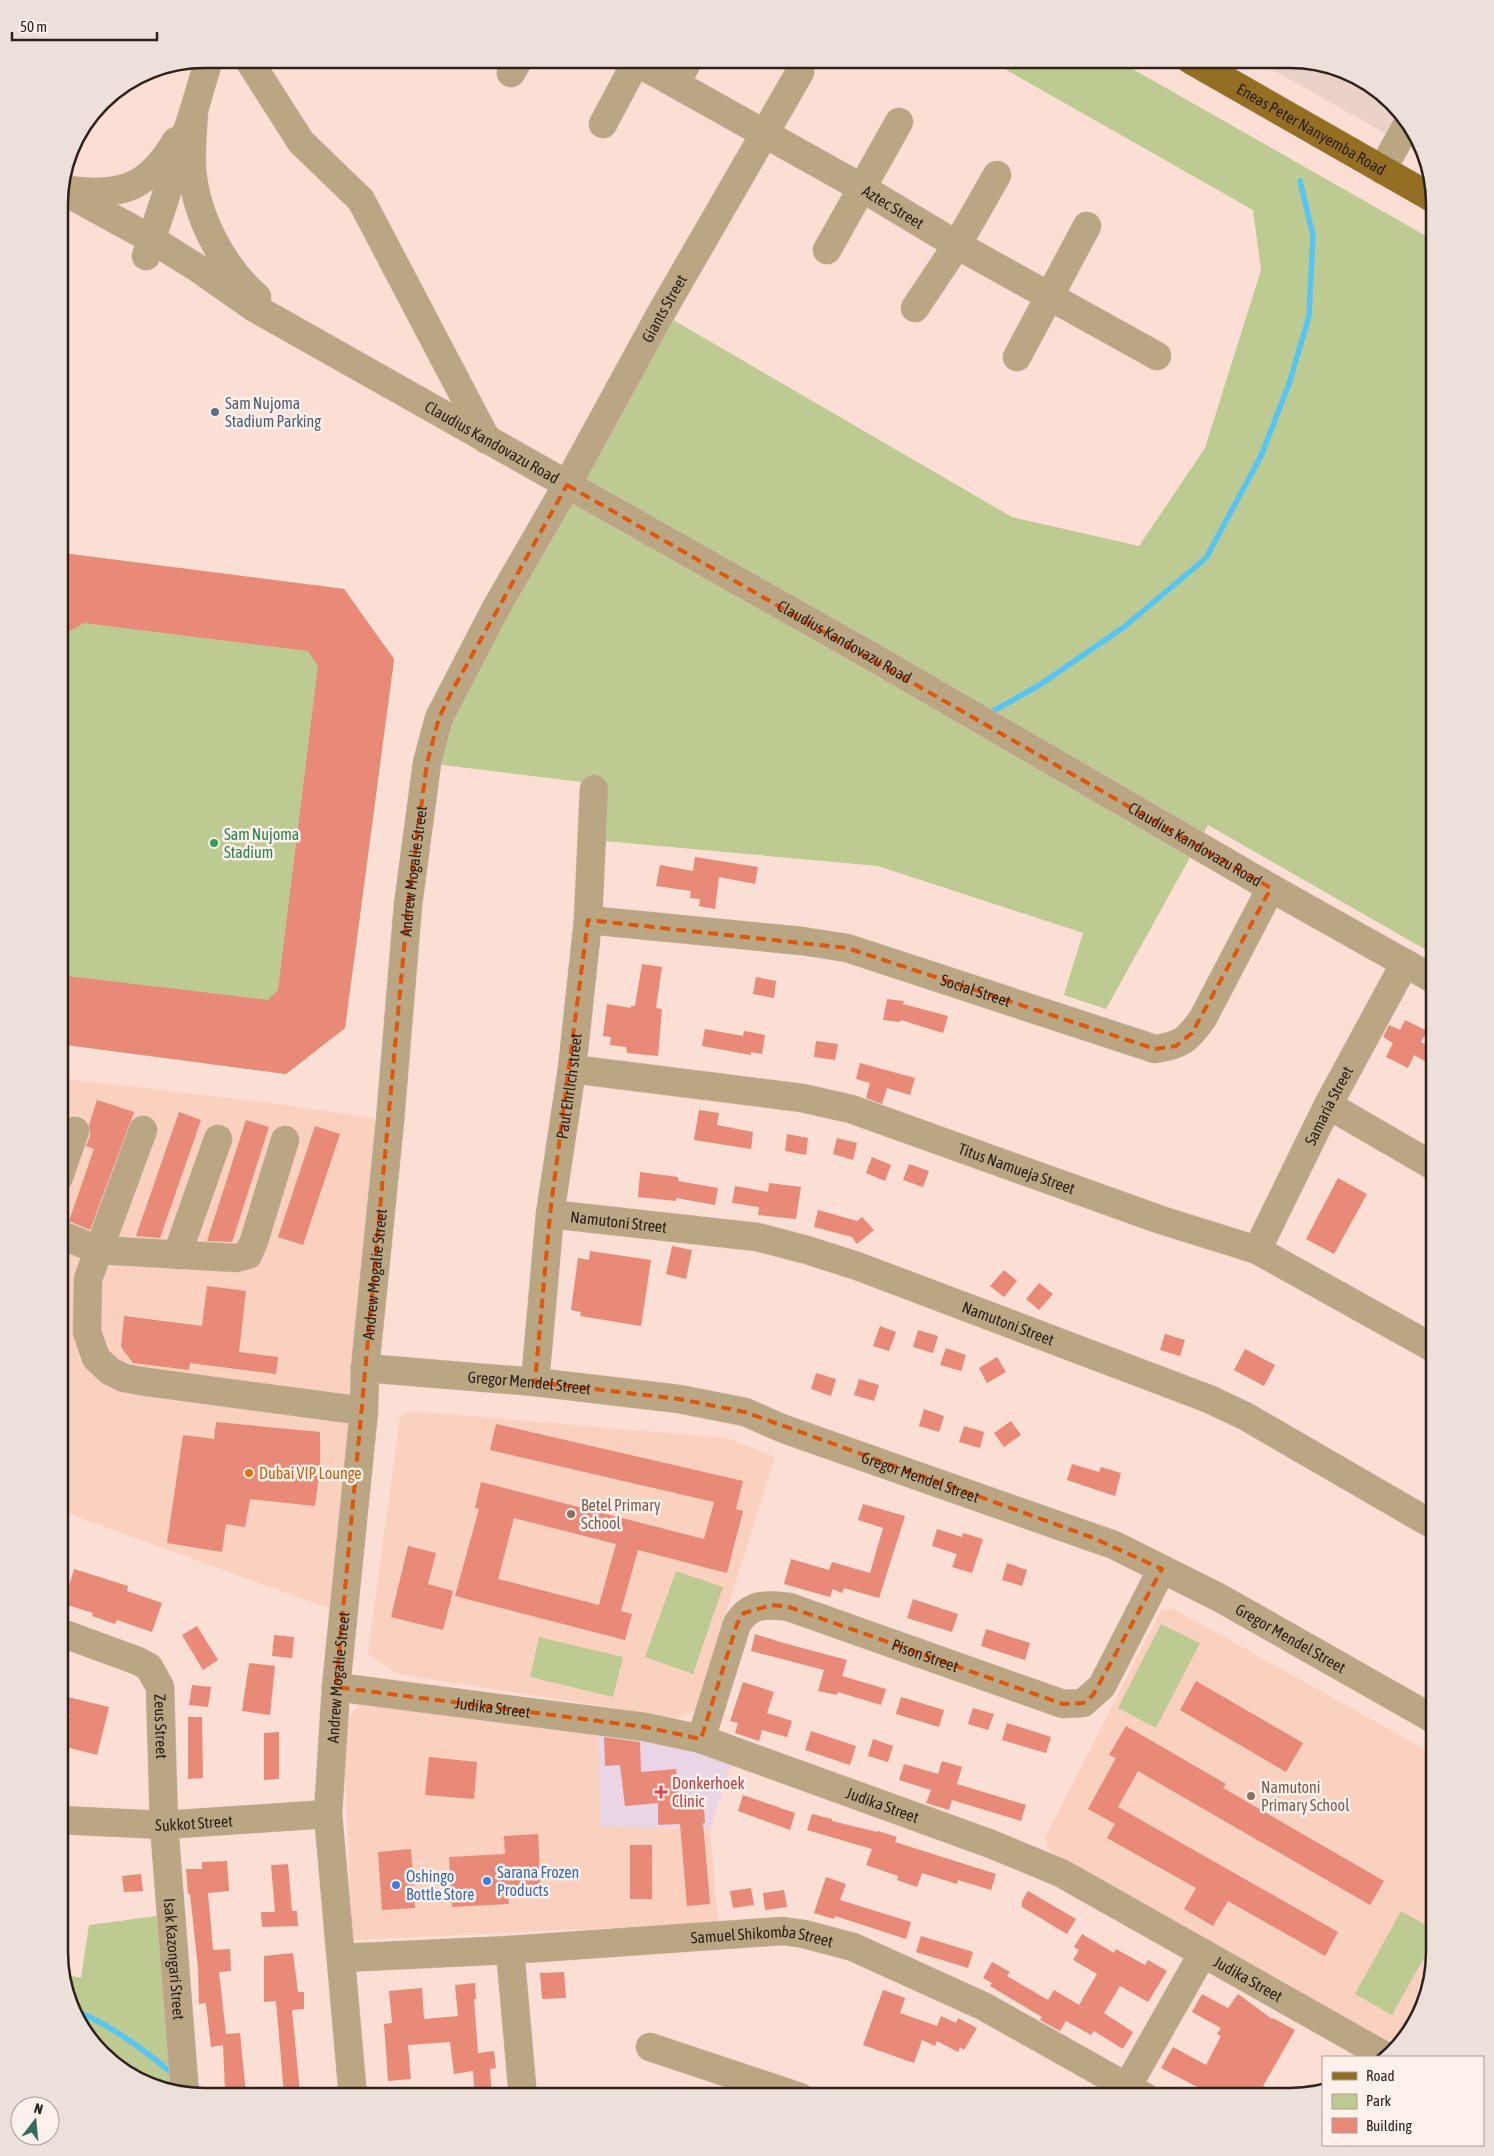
<svg xmlns="http://www.w3.org/2000/svg" width="1494" height="2156" font-family="'Asap Condensed',sans-serif">
	<style>
		.built { fill: #fad0bf }
		.industrial { fill: #ead2c9 }
		.medical { fill: #e9d5e5 }
		.green { fill: #bdca91 }
		.lines { fill: none; stroke-linecap: round; stroke-linejoin: round }
		.stream { stroke: #56c5f4; stroke-width: 5.5 }
		.building { fill: #e98978; fill-rule: evenodd }
		.minor-casing { stroke: #d6bdb3; stroke-width: 29 }
		.major-casing { stroke: #d6bdb3; stroke-width: 29 }
		.minor { stroke: #baa682; stroke-width: 28 }
		.major { stroke: #946e22; stroke-width: 28 }
		.marked { fill: none; stroke: #df560d; stroke-width: 4; stroke-dasharray: 10 6; stroke-linejoin: round }
		.service-dot { fill: #5c6f8a; stroke: #fef0ea; stroke-width: 2 }
		.leisure-dot { fill: #2e9e5b; stroke: #fef0ea; stroke-width: 2 }
		.food-dot { fill: #e8710a; stroke: #fef0ea; stroke-width: 2 }
		.education-dot { fill: #8d6e63; stroke: #fef0ea; stroke-width: 2 }
		.health-dot { fill: #e0444e; stroke: #fef0ea; stroke-width: 2 }
		.shop-dot { fill: #3f7fe0; stroke: #fef0ea; stroke-width: 2 }
		.labels { text-anchor: middle; stroke-width: 5; stroke-linejoin: round; paint-order: stroke }
		.street-label { font-size: 16px; fill: #2d211c; stroke: #fef0ea }
		.service-label { font-size: 16px; fill: #4e5e75; stroke: #fef0ea; text-anchor: start }
		.leisure-label { font-size: 16px; fill: #27864d; stroke: #fef0ea; text-anchor: start }
		.food-label { font-size: 16px; fill: #c56008; stroke: #fef0ea; text-anchor: start }
		.education-label { font-size: 16px; fill: #785e54; stroke: #fef0ea; text-anchor: start }
		.health-label { font-size: 16px; fill: #be3a42; stroke: #fef0ea; text-anchor: start }
		.shop-label { font-size: 16px; fill: #366cbe; stroke: #fef0ea; text-anchor: start }
		.rim { fill: none; stroke: #2d211c; stroke-width: 2.5 }
	</style>
	<rect width="100%" height="100%" fill="#fbdfd4"/>
	<!-- built -->
	<g class="built">
		<polygon points="59,1078 263,1102 385,1120 334,1610 59,1510"/>
		<polygon points="410,1411 727,1438 775,1457 695,1711 677,1718 398,1674 368,1653 400,1417"/>
		<polygon points="1174,1609 1435,1755 1435,1953 1421,2006 1404,2037 1387,2041 1051,1852 1045,1838 1161,1610"/>
		<polygon points="363,1700 598,1732 601,1826 710,1830 718,1923 352,1940 343,1724"/>
	</g>
	<!-- industrial -->
	<polygon class="industrial" points="1253,59 1300,59 1363,78 1416,131 1422,154"/>
	<!-- medical -->
	<polygon class="medical" points="598,1732 733,1758 710,1830 601,1826"/>
	<!-- green -->
	<g class="green">
		<polygon points="987,59 1115,59 1435,241 1435,955 1208,825 1106,1009 1064,995 1083,933 878,866 594,840 598,784 427,763 661,313 1012,517 1139,546 1205,448 1261,270 1253,210"/>
		<polygon points="70,554 344,589 394,659 345,1028 286,1074 59,1044 59,561"/>
		<polygon points="676,1571 723,1587 693,1674 645,1657"/>
		<polygon points="1161,1624 1200,1643 1156,1728 1118,1708"/>
		<polygon points="539,1637 623,1657 613,1697 530,1677"/>
		<polygon points="1401,1911 1435,1930 1435,1938 1392,2015 1355,1994"/>
		<polygon points="172,1914 185,2094 131,2078 78,2025 64,1974 81,1978 89,1925"/>
	</g>
	<g class="lines">
		<!-- stream -->
		<g class="stream">
			<polyline points="993,711 1038,686 1124,627 1206,558 1261,456 1289,384 1309,316 1313,235 1300,181"/>
			<path d="M74 2010C111 2025 145 2050 175 2076"/>
		</g>
	</g>
	<!-- building -->
	<g class="building">
		<polygon points="70,554 344,589 394,659 345,1028 286,1074 59,1044 59,975 268,1000 278,990 318,666 308,651 84,623 59,637 59,561"/>
		<polygon points="695,857 758,867 755,884 719,877 715,909 699,906 700,899 690,898 691,891 656,886 660,865 693,871"/>
		<polygon points="642,964 662,967 656,1008 662,1009 658,1056 627,1053 626,1047 610,1045 611,1037 603,1036 607,1004 631,1008 631,1006 635,1006"/>
		<polygon points="756,977 776,981 774,998 753,994"/>
		<polygon points="887,999 904,1001 903,1004 948,1016 943,1033 901,1020 900,1022 883,1020"/>
		<polygon points="1405,1020 1427,1031 1421,1042 1435,1050 1435,1067 1414,1055 1408,1068 1386,1057 1393,1043 1383,1037 1389,1025 1400,1030"/>
		<polygon points="705,1029 743,1036 744,1031 765,1035 762,1054 751,1052 751,1055 702,1046"/>
		<polygon points="816,1041 838,1044 835,1060 814,1057"/>
		<polygon points="860,1063 915,1078 910,1095 887,1088 882,1104 866,1098 870,1083 856,1079"/>
		<polygon points="97,1100 134,1112 90,1230 69,1221 94,1149 86,1146 90,1136 89,1125"/>
		<polygon points="699,1110 719,1113 717,1125 753,1132 751,1149 694,1140"/>
		<polygon points="179,1112 201,1120 160,1238 136,1236"/>
		<polygon points="246,1120 269,1127 232,1242 207,1241"/>
		<polygon points="315,1126 340,1134 303,1245 278,1237"/>
		<polygon points="787,1134 808,1138 806,1155 785,1151"/>
		<polygon points="837,1138 857,1143 853,1160 833,1154"/>
		<polygon points="872,1157 891,1165 885,1181 866,1173"/>
		<polygon points="909,1164 929,1171 923,1187 903,1180"/>
		<polygon points="640,1172 678,1177 678,1181 718,1188 715,1205 676,1198 676,1201 638,1197"/>
		<polygon points="1338,1178 1367,1194 1334,1254 1306,1239"/>
		<polygon points="769,1183 801,1187 796,1219 758,1215 759,1207 732,1203 735,1186 768,1192"/>
		<polygon points="818,1210 857,1221 862,1217 874,1230 857,1244 852,1237 814,1227"/>
		<polygon points="672,1246 692,1250 686,1279 666,1274"/>
		<polygon points="590,1251 651,1260 641,1326 580,1316 581,1312 571,1310 578,1258 589,1260"/>
		<polygon points="1004,1270 1017,1281 1004,1297 990,1286"/>
		<polygon points="1039,1283 1053,1294 1039,1310 1026,1299"/>
		<polygon points="207,1286 246,1291 239,1352 278,1357 276,1374 190,1363 189,1370 133,1363 121,1347 124,1316 202,1326"/>
		<polygon points="880,1326 896,1332 889,1351 873,1346"/>
		<polygon points="918,1330 938,1336 933,1353 913,1347"/>
		<polygon points="1165,1334 1185,1340 1180,1356 1160,1350"/>
		<polygon points="946,1348 966,1355 961,1371 940,1365"/>
		<polygon points="1245,1349 1275,1365 1264,1386 1234,1370"/>
		<polygon points="997,1357 1006,1372 987,1383 979,1368"/>
		<polygon points="816,1373 836,1379 831,1396 811,1389"/>
		<polygon points="859,1379 879,1385 874,1401 854,1395"/>
		<polygon points="924,1409 944,1416 939,1432 919,1426"/>
		<polygon points="1011,1421 1021,1435 1004,1447 994,1433"/>
		<polygon points="216,1422 320,1432 320,1468 315,1506 250,1499 245,1527 226,1524 222,1552 167,1543 183,1435 214,1439"/>
		<path d="M496 1424 743 1481 736 1509 743 1511 727 1573 638 1550 621 1611 632 1614 625 1640 455 1596 479 1509 475 1508 481 1482 704 1539 714 1502 490 1450ZM514 1518 616 1544 599 1605 498 1579Z"/>
		<polygon points="964,1426 984,1432 980,1448 959,1442"/>
		<polygon points="1072,1464 1099,1472 1101,1467 1121,1473 1115,1496 1067,1480"/>
		<polygon points="863,1504 905,1516 879,1598 844,1588 842,1593 833,1589 830,1597 784,1584 791,1559 829,1570 832,1562 870,1573 883,1528 858,1520"/>
		<polygon points="937,1529 962,1537 963,1533 983,1539 972,1573 952,1567 957,1554 932,1546"/>
		<polygon points="408,1546 436,1553 428,1584 453,1591 443,1630 391,1617"/>
		<polygon points="1007,1563 1027,1570 1022,1586 1002,1580"/>
		<polygon points="74,1569 128,1586 127,1591 162,1603 152,1632 117,1620 115,1624 92,1616 93,1613 64,1604"/>
		<polygon points="913,1599 958,1614 952,1632 907,1618"/>
		<polygon points="197,1626 218,1660 203,1670 182,1635"/>
		<polygon points="986,1629 1030,1643 1025,1660 981,1646"/>
		<polygon points="755,1634 780,1642 847,1660 842,1676 886,1689 881,1705 838,1692 837,1695 818,1691 824,1670 751,1651"/>
		<polygon points="274,1635 294,1637 292,1658 272,1656"/>
		<polygon points="249,1663 275,1666 270,1715 242,1711"/>
		<polygon points="1196,1681 1303,1743 1286,1772 1180,1710"/>
		<polygon points="743,1682 774,1692 767,1713 792,1721 787,1737 762,1730 759,1741 735,1733 738,1723 730,1721"/>
		<polygon points="192,1685 211,1687 208,1707 189,1705"/>
		<polygon points="59,1695 109,1707 97,1755 62,1746 70,1715 59,1712"/>
		<polygon points="901,1697 944,1710 939,1727 896,1714"/>
		<polygon points="973,1708 994,1714 988,1730 968,1724"/>
		<polygon points="188,1717 202,1717 203,1778 188,1779"/>
		<polygon points="1007,1723 1051,1737 1046,1753 1002,1740"/>
		<polygon points="1126,1726 1226,1784 1223,1788 1384,1881 1370,1905 1138,1771 1118,1807 1338,1932 1325,1956 1228,1901 1213,1926 1184,1909 1196,1888 1107,1838 1115,1824 1088,1809 1116,1758 1109,1755"/>
		<polygon points="811,1731 856,1746 850,1765 805,1750"/>
		<polygon points="279,1732 279,1779 264,1780 264,1733"/>
		<polygon points="604,1737 640,1742 641,1772 676,1769 681,1809 704,1808 705,1823 703,1823 710,1904 687,1906 680,1824 658,1825 658,1803 625,1806 620,1765 605,1766"/>
		<polygon points="873,1739 893,1746 888,1762 868,1756"/>
		<polygon points="429,1757 477,1762 474,1799 425,1795"/>
		<polygon points="942,1761 962,1767 957,1784 1026,1805 1021,1821 952,1800 949,1810 926,1803 931,1790 899,1780 904,1764 938,1774"/>
		<polygon points="743,1795 795,1813 790,1830 738,1811"/>
		<polygon points="812,1814 832,1819 832,1821 877,1832 878,1831 897,1837 895,1842 996,1874 991,1890 958,1880 957,1884 922,1873 917,1887 897,1880 898,1876 866,1865 872,1849 807,1830"/>
		<polygon points="538,1834 541,1895 508,1897 509,1904 452,1907 449,1857 505,1854 504,1836"/>
		<rect x="630" y="1845" width="22" height="54"/>
		<polygon points="411,1849 415,1908 382,1910 378,1852"/>
		<polygon points="227,1861 229,1891 208,1893 213,1950 230,1949 231,1971 219,1972 226,2034 240,2033 246,2094 230,2095 230,2090 225,2090 223,2045 211,2047 206,2003 199,2004 198,1968 190,1894 188,1894 186,1869 202,1869 202,1862"/>
		<polygon points="288,1864 292,1911 297,1911 298,1926 262,1927 261,1912 275,1912 271,1865"/>
		<polygon points="141,1874 143,1891 124,1892 122,1876"/>
		<polygon points="826,1877 846,1884 840,1900 911,1922 906,1939 835,1916 834,1919 814,1913"/>
		<polygon points="751,1888 754,1905 733,1908 730,1891"/>
		<polygon points="784,1890 787,1907 765,1910 763,1893"/>
		<polygon points="1028,1891 1076,1919 1067,1934 1022,1907 1022,1901"/>
		<polygon points="1082,1934 1114,1953 1116,1949 1145,1965 1148,1960 1167,1971 1148,2002 1120,1986 1104,2013 1133,2032 1123,2049 1094,2031 1091,2035 1066,2021 1060,2031 1040,2020 1042,2017 990,1986 992,1983 983,1978 992,1962 1010,1972 1007,1976 1048,2000 1054,1990 1079,2005 1097,1974 1073,1960 1079,1950 1074,1947"/>
		<polygon points="921,1936 973,1952 968,1968 916,1952"/>
		<polygon points="293,1953 298,1992 304,1992 304,2009 292,2010 300,2093 284,2094 276,2001 264,2002 264,1956"/>
		<polygon points="564,1972 566,1998 542,1999 540,1973"/>
		<polygon points="475,1983 476,1999 474,1999 478,2053 494,2051 496,2068 490,2069 492,2097 475,2097 473,2071 454,2074 450,2042 408,2045 411,2079 388,2081 384,2024 392,2023 389,1991 422,1988 424,2019 458,2016 455,1985"/>
		<polygon points="883,1990 905,1998 900,2013 937,2026 941,2016 956,2023 958,2018 977,2028 964,2050 960,2047 958,2052 937,2041 935,2046 922,2040 914,2063 863,2045"/>
		<polygon points="1202,1994 1228,2008 1238,1994 1272,2019 1273,2018 1295,2030 1263,2086 1284,2097 1216,2097 1161,2068 1173,2047 1206,2065 1221,2036 1217,2034 1221,2028 1192,2012"/>
	</g>
	<g class="lines">
		<defs>
			<g id="minor">
				<polyline points="248,59 301,142 361,200 487,440"/>
				<path id="s1" d="M631 59 862 188 957 245 1157 356"/>
				<polyline points="511,73 519,59"/>
				<polyline points="676,83 689,59"/>
				<path d="M194 110C193 129 191 149 192 168 195 214 222 267 257 297"/>
				<polyline points="603,124 636,62"/>
				<polyline points="1382,170 1408,123"/>
				<path id="s2" d="M60 189 151 239 199 269 253 307 871 656 1271 888 1435 980"/>
				<path d="M70 190C122 197 149 187 176 141"/>
				<polyline points="827,250 899,122"/>
				<polyline points="146,256 194,110 209,59"/>
				<polyline points="915,308 957,245 997,175"/>
				<polyline points="1017,357 1087,226"/>
				<path id="s3" d="M588 920 802 941 847 948 1155 1049C1181 1045 1187 1041 1203 1018L1271 888"/>
				<path id="s4" d="M572 1069 802 1098 851 1109 1161 1220 1257 1250 1435 1349"/>
				<polyline points="1328,1105 1435,1167"/>
				<polyline points="143,1130 88,1279 87,1332 96,1358 110,1371 124,1378 147,1382 364,1411"/>
				<polyline points="59,1177 75,1131"/>
				<path id="s5" d="M550 1214 757 1237 807 1250 857 1266 1209 1399 1245 1416 1435 1526"/>
				<polyline points="59,1234 98,1250 236,1258 248,1255 254,1241 285,1140"/>
				<path id="s6" d="M1257 1250 1328 1105 1405 963"/>
				<polyline points="177,1255 218,1139"/>
				<path id="s7" d="M365 1368 535 1382 679 1399 745 1412 784 1429 1114 1545 1220 1598 1435 1720"/>
				<path id="s8" d="M535 1382 550 1214 572 1069 588 920 594 789"/>
				<path id="s9" d="M59 1632 138 1661 149 1667 160 1687 164 1825 185 2094"/>
				<path id="s10" d="M336 1687 645 1727 701 1739 991 1844 1061 1873 1385 2056"/>
				<path id="s11" d="M701 1739 737 1624C750 1603 766 1604 789 1607L1063 1704 1083 1703 1102 1686 1162 1569"/>
				<path id="s12" d="M59 1820 164 1825 328 1814"/>
				<polyline points="510,1950 523,2097"/>
				<path id="s13" d="M342 1958 510 1950 783 1931 804 1934 853 1947 983 2006 1145 2097"/>
				<polyline points="650,2047 800,2097"/>
				<polyline points="1127,2087 1203,1953"/>
				<path id="s14" d="M353 2097 328 1814 336 1687 364 1411 365 1368 390 1121 408 905 427 763 439 718 496 608 567 485 661 313 800 72"/>
			</g>
			<g id="major">
				<path id="s15" d="M1189 59 1434 199"/>
			</g>
		</defs>
		<!-- minor casing -->
		<use href="#minor" class="minor-casing"/>
		<!-- major casing -->
		<use href="#major" class="major-casing"/>
		<!-- minor -->
		<use href="#minor" class="minor"/>
		<!-- major -->
		<use href="#major" class="major"/>
	</g>
	<!-- marked area -->
	<path class="marked" d="M567 485 1271 888 1192 1033 1176 1046 1155 1049 847 948 588 920 550 1214 535 1382 679 1399 745 1412 1091 1537 1162 1569 1093 1695 1083 1703 1063 1704 789 1607 772 1605 744 1613 737 1624 701 1739 645 1727 336 1687 408 905 427 763 439 718 451 693Z"/>
	<!-- markers -->
	<circle class="service-dot" cx="215" cy="412" r="5"/>
	<circle class="leisure-dot" cx="214" cy="843" r="5"/>
	<circle class="food-dot" cx="249" cy="1473" r="5"/>
	<g class="education-dot">
		<circle cx="571" cy="1514" r="5"/>
		<circle cx="1251" cy="1796" r="5"/>
	</g>
	<path class="health-dot" d="M658.5 1784.5h5v5h5v5h-5v5h-5v-5h-5v-5h5z"/>
	<g class="shop-dot">
		<circle cx="487" cy="1881" r="5"/>
		<circle cx="396" cy="1885" r="5"/>
	</g>
	<g class="labels">
		<!-- street labels -->
		<g class="street-label">
			<text dy="6" stroke="none"><textPath href="#s15" startOffset="141">Eneas Peter Nanyemba Road</textPath></text>
			<text dy="6" stroke="none"><textPath href="#s1" startOffset="301">Aztec Street</textPath></text>
			<text dy="6" stroke="none"><textPath href="#s14" startOffset="1854">Giants Street</textPath></text>
			<text dy="6" stroke="none"><textPath href="#s2" startOffset="501">Claudius Kandovazu Road</textPath></text>
			<text dy="6" stroke="none"><textPath href="#s2" startOffset="906">Claudius Kandovazu Road</textPath></text>
			<text dy="6" stroke="none"><textPath href="#s2" startOffset="1311">Claudius Kandovazu Road</textPath></text>
			<text dy="6" stroke="none"><textPath href="#s14" startOffset="1231">Andrew Mogalie Street</textPath></text>
			<text dy="6" stroke="none"><textPath href="#s3" startOffset="396">Social Street</textPath></text>
			<text dy="6" stroke="none"><textPath href="#s8" startOffset="298">Paul Ehrlich street</textPath></text>
			<text dy="6" stroke="none"><textPath href="#s6" startOffset="161">Samaria Street</textPath></text>
			<text dy="6" stroke="none"><textPath href="#s4" startOffset="458">Titus Namueja Street</textPath></text>
			<text dy="6" stroke="none"><textPath href="#s5" startOffset="69">Namutoni Street</textPath></text>
			<text dy="6" stroke="none"><textPath href="#s14" startOffset="826">Andrew Mogalie Street</textPath></text>
			<text dy="6" stroke="none"><textPath href="#s5" startOffset="474">Namutoni Street</textPath></text>
			<text dy="6" stroke="none"><textPath href="#s7" startOffset="165">Gregor Mendel Street</textPath></text>
			<text dy="6" stroke="none"><textPath href="#s7" startOffset="570">Gregor Mendel Street</textPath></text>
			<text dy="6" stroke="none"><textPath href="#s7" startOffset="975">Gregor Mendel Street</textPath></text>
			<text dy="6" stroke="none"><textPath href="#s11" startOffset="324">Pison Street</textPath></text>
			<text dy="6" stroke="none"><textPath href="#s14" startOffset="421">Andrew Mogalie Street</textPath></text>
			<text dy="6" stroke="none"><textPath href="#s10" startOffset="158">Judika Street</textPath></text>
			<text dy="6" stroke="none"><textPath href="#s9" startOffset="159">Zeus Street</textPath></text>
			<text dy="6" stroke="none"><textPath href="#s10" startOffset="562">Judika Street</textPath></text>
			<text dy="6" stroke="none"><textPath href="#s12" startOffset="135">Sukkot Street</textPath></text>
			<text dy="6" stroke="none"><textPath href="#s13" startOffset="421">Samuel Shikomba Street</textPath></text>
			<text dy="6" stroke="none"><textPath href="#s9" startOffset="392">Isak Kazongari Street</textPath></text>
			<text dy="6" stroke="none"><textPath href="#s10" startOffset="968">Judika Street</textPath></text>
		</g>
		<!-- service labels -->
		<g class="service-label">
			<text x="225" y="409">Sam Nujoma<tspan x="225" dy="18">Stadium Parking</tspan></text>
		</g>
		<!-- leisure labels -->
		<g class="leisure-label">
			<text x="224" y="840">Sam Nujoma<tspan x="224" dy="18">Stadium</tspan></text>
		</g>
		<!-- food labels -->
		<g class="food-label">
			<text x="259" y="1479">Dubai VIP Lounge</text>
		</g>
		<!-- education labels -->
		<g class="education-label">
			<text x="581" y="1511">Betel Primary<tspan x="581" dy="18">School</tspan></text>
			<text x="1261" y="1793">Namutoni<tspan x="1261" dy="18">Primary School</tspan></text>
		</g>
		<!-- health labels -->
		<g class="health-label">
			<text x="672" y="1789">Donkerhoek<tspan x="672" dy="18">Clinic</tspan></text>
		</g>
		<!-- shop labels -->
		<g class="shop-label">
			<text x="497" y="1878">Sarana Frozen<tspan x="497" dy="18">Products</tspan></text>
			<text x="406" y="1882">Oshingo<tspan x="406" dy="18">Bottle Store</tspan></text>
		</g>
	</g>
	<!-- crop -->
	<path d="M0 0H1494V2156H0ZM204 68H1290A136 136 0 0 1 1426 204V1952A136 136 0 0 1 1290 2088H204A136 136 0 0 1 68 1952V204A136 136 0 0 1 204 68Z" fill="#eddfda" fill-rule="evenodd"/>
	<path class="rim" d="M204 68H1290A136 136 0 0 1 1426 204V1952A136 136 0 0 1 1290 2088H204A136 136 0 0 1 68 1952V204A136 136 0 0 1 204 68Z"/>
	<!-- legend -->
	<rect x="1322" y="2056" width="162" height="90" fill="#fef0ea" stroke="#aa9d98"/>
	<rect x="1332" y="2072" width="25" height="8" fill="#946e22" stroke="#aa9d98"/>
	<text x="1366" y="2081" font-size="15" fill="#2d211c">Road</text>
	<rect x="1332" y="2094" width="25" height="15" fill="#bdca91" stroke="#aa9d98"/>
	<text x="1366" y="2106" font-size="15" fill="#2d211c">Park</text>
	<rect x="1332" y="2118" width="25" height="15" fill="#e98978" stroke="#aa9d98"/>
	<text x="1366" y="2131" font-size="15" fill="#2d211c">Building</text>
	<!-- north arrow -->
	<g transform="translate(35 2121) rotate(16)"><circle r="24" fill="#fef0ea" stroke="#aa9d98"/>
	<path d="M0-4L9 19L0 12L-9 19Z" fill="#326e59"/>
	<text y="-8" font-size="14" font-weight="bold" text-anchor="middle" fill="#2d211c">N</text>
	</g>
	<!-- scale -->
	<path d="M12 32v8h145v-8" fill="none" stroke="#2d211c" stroke-width="2.5"/>
	<text x="20" y="32" font-size="15" fill="#2d211c" stroke="#fef0ea" stroke-width="4" paint-order="stroke">50 m</text>
</svg>
